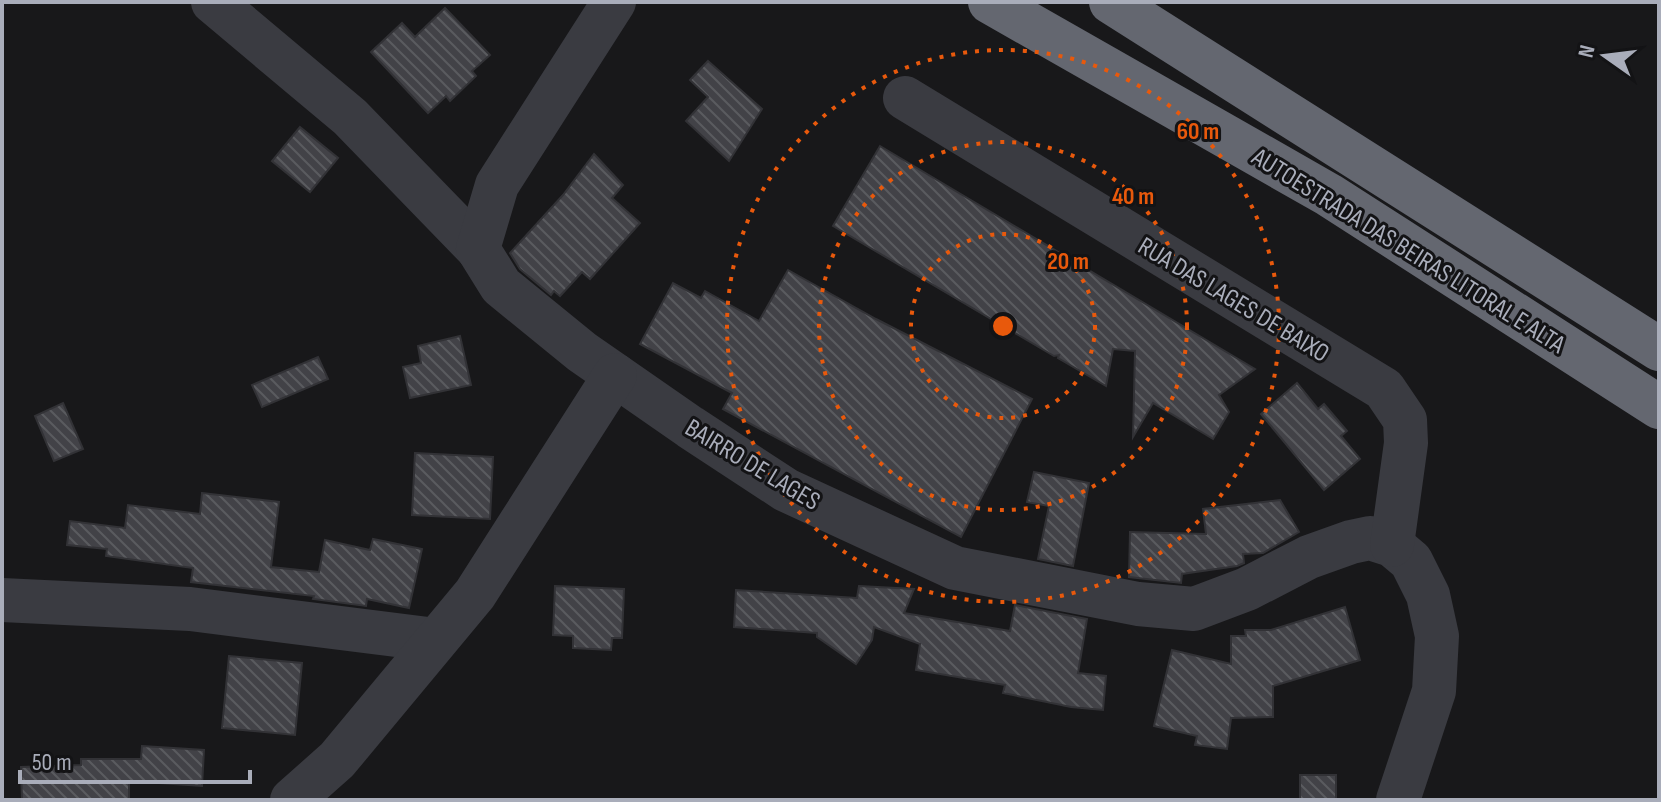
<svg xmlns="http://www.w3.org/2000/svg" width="1661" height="802" font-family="'Sofia Sans Condensed',sans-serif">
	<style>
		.building { fill: url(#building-back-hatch); stroke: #323236; stroke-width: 2 }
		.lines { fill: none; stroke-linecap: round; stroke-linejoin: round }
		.minor { stroke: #3a3b41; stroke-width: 44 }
		.highway { stroke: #646770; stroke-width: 44 }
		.ring { fill: none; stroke: #e8590c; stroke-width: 4; stroke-dasharray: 4 8 }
		.labels { text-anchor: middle; stroke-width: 6; stroke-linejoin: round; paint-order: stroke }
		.street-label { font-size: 26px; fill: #a9adba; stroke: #131315 }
		.centre { fill: #e8590c; stroke: #131315; stroke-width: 4 }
		.ring-label { font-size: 24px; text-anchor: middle; font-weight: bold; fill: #e8590c; stroke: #131315; stroke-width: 6; stroke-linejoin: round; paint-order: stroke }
	</style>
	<defs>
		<pattern id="building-back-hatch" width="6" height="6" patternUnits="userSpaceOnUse" patternTransform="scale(2)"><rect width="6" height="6" fill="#424247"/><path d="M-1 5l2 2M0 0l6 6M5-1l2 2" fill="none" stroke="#5a5b5f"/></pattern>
	</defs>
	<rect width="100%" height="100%" fill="#18181a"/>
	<!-- building -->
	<g class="building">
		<polygon points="445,8 490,55 472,71 476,76 450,101 446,96 428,113 371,52 402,23 415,37"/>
		<polygon points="708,61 762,109 729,161 686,121 708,97 690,80"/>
		<polygon points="300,127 338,158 310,192 272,161"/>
		<polygon points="880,146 1255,369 1219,395 1229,412 1213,439 1153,403 1133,437 1135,351 1113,349 1106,386 1058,358 1059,355 1054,356 833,226"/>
		<polygon points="594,154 623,185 612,198 640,223 590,279 582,272 560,296 554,291 551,295 520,269 510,253 563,195"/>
		<polygon points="788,270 876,319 1032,399 961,537 723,409 732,393 640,344 673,283 701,298 705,291 759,321"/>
		<polygon points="460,336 471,385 410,398 403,367 421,363 418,346"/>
		<polygon points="318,357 328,379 262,407 252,385"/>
		<polygon points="1297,383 1318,409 1324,404 1347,431 1341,436 1360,459 1324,490 1261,414"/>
		<polygon points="63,403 83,449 54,461 35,416"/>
		<polygon points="415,453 493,457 490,519 412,515"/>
		<polygon points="1034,472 1089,483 1073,566 1038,559 1049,506 1027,502"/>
		<polygon points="202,493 279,502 271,567 319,572 325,540 370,550 373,539 422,549 409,608 367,599 366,606 313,599 314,596 191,582 193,568 106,556 107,549 67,545 70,521 125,528 128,505 200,514"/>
		<polygon points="1280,500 1299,532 1263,553 1243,554 1244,563 1237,566 1182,574 1181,583 1129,577 1130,532 1206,534 1203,509"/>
		<polygon points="555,586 624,589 622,638 612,638 611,650 573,648 573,636 553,635"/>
		<polygon points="859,586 914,589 904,613 1010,631 1015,605 1087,619 1078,673 1106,676 1103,710 1071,707 1003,693 1005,685 916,670 920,644 874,627 872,640 856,664 817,637 817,633 734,627 736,590 857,598"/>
		<polygon points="1345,607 1360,660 1273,686 1273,717 1231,718 1227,749 1195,745 1197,736 1154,726 1172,650 1231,664 1231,636 1246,636 1245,630 1271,630"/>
		<polygon points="229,656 302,663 295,735 222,728"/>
		<polygon points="142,746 204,750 202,786 129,781 129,800 22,800 21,767 81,765 81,759 141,759"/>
		<rect x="1300" y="775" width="36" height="25"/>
	</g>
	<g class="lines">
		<!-- minor -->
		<g class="minor">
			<polyline points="213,2 350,117 478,249"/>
			<polyline points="614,2 497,185 478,249 501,286 582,352 690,427 786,490 955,568 1138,604 1194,609 1247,589 1309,557 1351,542 1370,538 1392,545 1411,561 1428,595 1437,636 1434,691 1398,800"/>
			<polyline points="905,98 1384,389 1405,420 1406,443 1392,545"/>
			<polyline points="2,600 190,609 436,640"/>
			<polyline points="292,800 337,760 475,594 615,375"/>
		</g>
		<!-- highway -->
		<g class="highway">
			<polyline points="990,2 1329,195 1659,407"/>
			<polyline points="1111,2 1659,349"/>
		</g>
	</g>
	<!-- distance rings -->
	<g class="ring">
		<circle cx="1003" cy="326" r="92"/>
		<circle cx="1003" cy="326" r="184"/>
		<circle cx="1003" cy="326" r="276"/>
	</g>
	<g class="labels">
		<!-- street labels -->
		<g class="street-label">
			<text transform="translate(1409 250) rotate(32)" y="9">AUTOESTRADA DAS BEIRAS LITORAL E ALTA</text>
			<text transform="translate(1234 299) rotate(31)" y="9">RUA DAS LAGES DE BAIXO</text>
			<text transform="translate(753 464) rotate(31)" y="9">BAIRRO DE LAGES</text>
		</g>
	</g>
	<circle cx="1003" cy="326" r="12" class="centre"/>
	<g class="ring-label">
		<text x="1198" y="139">60 m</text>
		<text x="1133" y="204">40 m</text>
		<text x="1068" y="269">20 m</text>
	</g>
	<!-- border -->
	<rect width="1661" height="802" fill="none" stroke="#a9adba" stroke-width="8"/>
	<!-- north arrow -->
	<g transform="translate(1605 56) rotate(284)" stroke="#131315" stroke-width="6" paint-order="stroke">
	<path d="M0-6L14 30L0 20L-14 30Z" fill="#a9adba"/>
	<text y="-12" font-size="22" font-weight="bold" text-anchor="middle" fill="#a9adba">N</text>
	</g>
	<!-- scale -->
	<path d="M20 770v12h230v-12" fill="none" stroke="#a9adba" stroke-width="4"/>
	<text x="32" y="770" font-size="24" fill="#a9adba" stroke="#131315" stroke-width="6" paint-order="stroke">50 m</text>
</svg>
